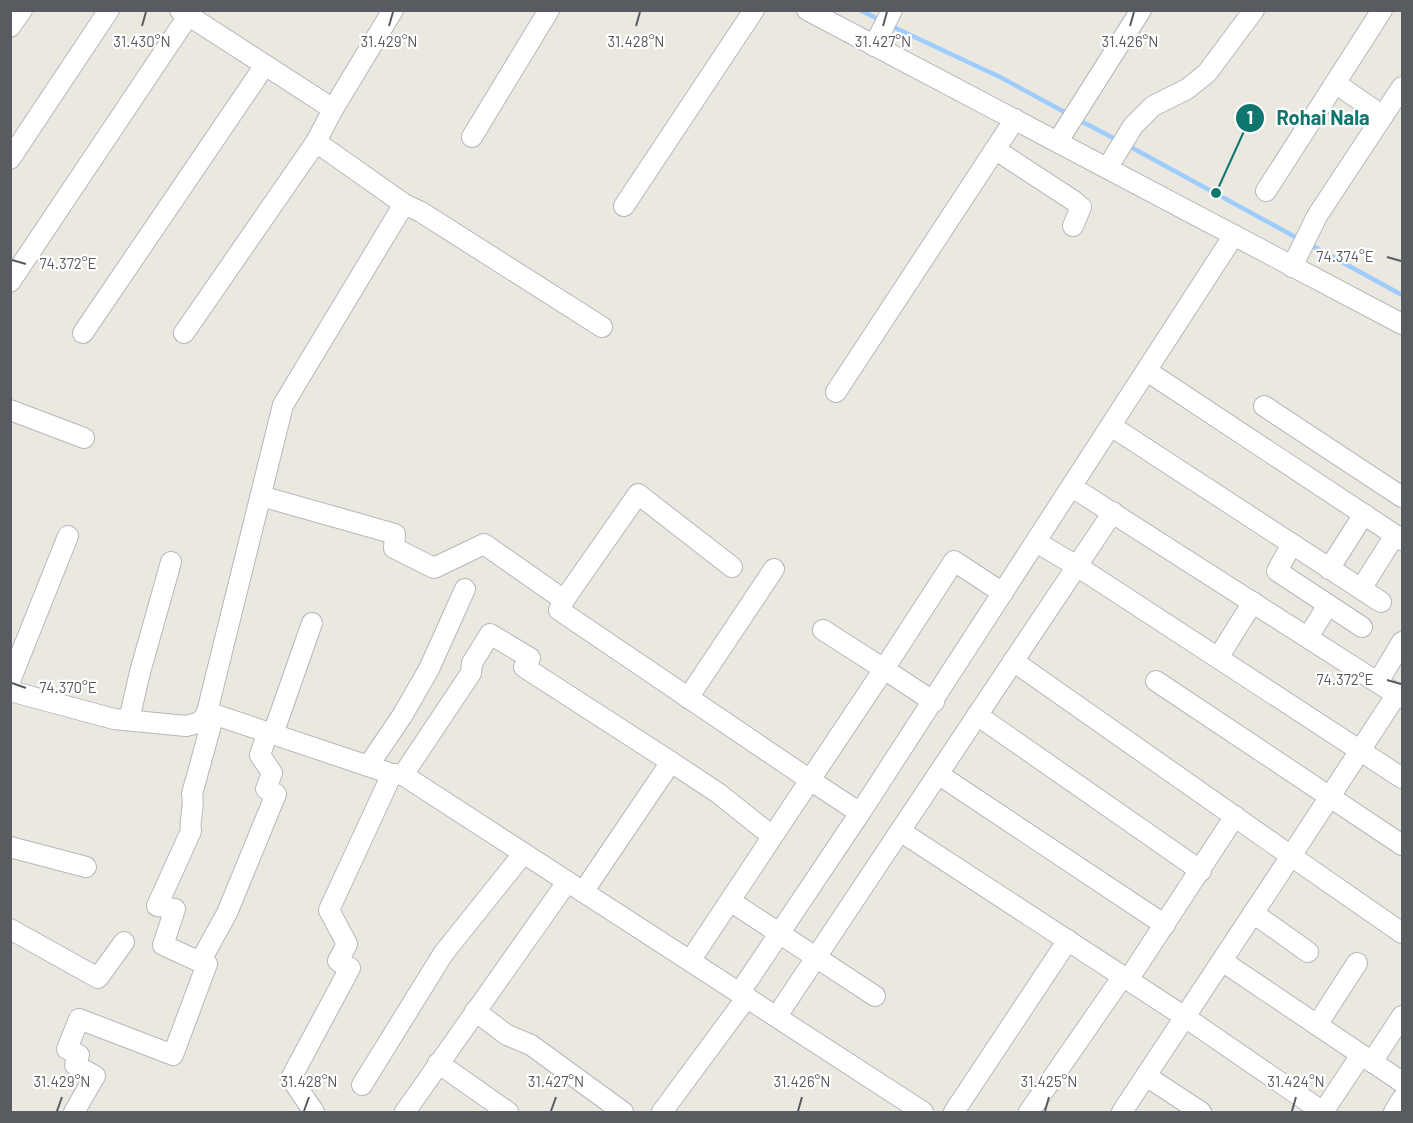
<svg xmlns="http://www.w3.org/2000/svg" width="1413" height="1123" font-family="Barlow,sans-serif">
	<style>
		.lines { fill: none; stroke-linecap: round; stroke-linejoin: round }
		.stream { stroke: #9dccfd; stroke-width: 4.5 }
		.minor-casing { stroke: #b5b7bc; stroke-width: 22 }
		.minor { stroke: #fff; stroke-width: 20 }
		.ticks { fill: none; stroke: #585b60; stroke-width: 2 }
		.ticks-label { font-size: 15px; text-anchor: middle; fill: #585b60; stroke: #fff; stroke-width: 4.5; stroke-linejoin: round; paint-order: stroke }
		.leader { fill: none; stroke: #0f766e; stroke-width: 2 }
		.callout-dot { fill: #0f766e; stroke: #fff; stroke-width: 2 }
		.mark-label { font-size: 18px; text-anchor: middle; font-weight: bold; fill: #fff }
		.callout-label { font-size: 20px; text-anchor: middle; font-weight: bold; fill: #0f766e; stroke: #fff; stroke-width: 4.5; stroke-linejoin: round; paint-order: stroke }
	</style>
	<rect width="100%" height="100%" fill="#ebe9df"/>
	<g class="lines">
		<!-- stream -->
		<g class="stream">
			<polyline points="860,10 882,21"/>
			<polyline points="889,25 1000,77 1070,115"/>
			<polyline points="1077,119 1117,140"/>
			<polyline points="1127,145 1299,239"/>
			<polyline points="1309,244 1402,295"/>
		</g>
		<defs>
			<g id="minor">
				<polyline points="180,10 333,109 316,142 404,204 421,212 602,327"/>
				<polyline points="807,10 1402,324"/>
				<polyline points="10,27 22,10"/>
				<polyline points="874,46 892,10"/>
				<polyline points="1335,83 1383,116"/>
				<polyline points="333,109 393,10"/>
				<polyline points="472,137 549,10"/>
				<polyline points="1058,141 1141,10"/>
				<polyline points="996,150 1074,201 1081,207 1073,226"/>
				<polyline points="10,159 109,10"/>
				<polyline points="1108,167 1133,126 1153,106 1187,89 1207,73 1254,10"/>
				<polyline points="1266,191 1382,10"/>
				<polyline points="624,206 754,10"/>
				<polyline points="1292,267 1317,216 1402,87"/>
				<polyline points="10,282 188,16"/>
				<polyline points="83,333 265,65"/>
				<polyline points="184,333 316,142"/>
				<polyline points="1147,371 1395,535"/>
				<polyline points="836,392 1015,119"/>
				<polyline points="1264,406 1402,497"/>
				<polyline points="10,410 84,438"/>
				<polyline points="1111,426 1381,602"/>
				<polyline points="1072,487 1402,698"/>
				<polyline points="261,496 395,534 394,548 434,568 484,544 564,600 559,610 810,780 690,961"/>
				<polyline points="1113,512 1077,566 1402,778"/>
				<polyline points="1292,544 1277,571 1362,627"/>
				<polyline points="1329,569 1364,514"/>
				<polyline points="1361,589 1395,535 1402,540"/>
				<polyline points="564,600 638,494 732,567"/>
				<polyline points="823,630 884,669 954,561 1003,593"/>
				<polyline points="1308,637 1328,605"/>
				<polyline points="1218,658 1253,602"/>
				<polyline points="1013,661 1291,856 1397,694"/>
				<polyline points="10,681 68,536"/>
				<polyline points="1156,681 1402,845"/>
				<polyline points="1378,682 1402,642"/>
				<polyline points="10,691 114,719 186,726 201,722 207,712 283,405 404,204"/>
				<polyline points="688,698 774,569"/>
				<polyline points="207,712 392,774 403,775 923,1112"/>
				<polyline points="977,715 1201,871"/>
				<polyline points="129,720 140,672 171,562"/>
				<polyline points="273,734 312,623"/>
				<polyline points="368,766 402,716 429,669 465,589"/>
				<polyline points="938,774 1165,925"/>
				<polyline points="403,775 471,673 472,663 490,634 530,658 524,667 671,762"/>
				<polyline points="860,813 1234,235"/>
				<polyline points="900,831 1077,566 1036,542"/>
				<polyline points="10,847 86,867"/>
				<polyline points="583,892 671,762 718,793 772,836"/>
				<polyline points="730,901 875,996"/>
				<polyline points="1253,913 1308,952"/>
				<polyline points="10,929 98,978 124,942"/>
				<polyline points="1222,961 1402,1082"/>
				<path d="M200 962 163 945 175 909 157 906 191 831C189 818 195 807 192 794L214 714"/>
				<polyline points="1128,980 1235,816"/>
				<polyline points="740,992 860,813 810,780 884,669 934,702"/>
				<polyline points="475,1011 507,1035 531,1045 623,1112"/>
				<polyline points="777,1016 900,831 1185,1017 1323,1112"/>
				<polyline points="1317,1025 1357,963"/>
				<polyline points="1372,1062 1402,1016"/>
				<polyline points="438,1063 508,1112"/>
				<polyline points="1146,1076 1201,1112"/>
				<polyline points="362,1085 443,954 523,854"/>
				<polyline points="74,1112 95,1076 75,1065 79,1055 67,1049 79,1019 173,1055 207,964 200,962 227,913 276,794 266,789 272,773 260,755 268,732"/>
				<polyline points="314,1112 291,1078 350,968 338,961 347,944 329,910 392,774"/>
				<polyline points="405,1112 567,882"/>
				<polyline points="662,1112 747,997"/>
				<polyline points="954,1112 1068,940"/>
				<polyline points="1029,1112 1123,976"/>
				<polyline points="1122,1112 1291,856 1402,933"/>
				<polyline points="1323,1112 1361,1055"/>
				<polyline points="1394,1112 1402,1099"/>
			</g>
		</defs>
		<!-- minor casing -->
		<use href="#minor" class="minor-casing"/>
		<!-- minor -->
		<use href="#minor" class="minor"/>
	</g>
	<!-- ticks -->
	<path class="ticks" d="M142 26 146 12M389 26 393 12M636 26 640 12M883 26 887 12M1130 26 1134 12M1387 257 1401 261M12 260 26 264M1387 680 1401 684M12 683 26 688M57 1111 62 1097M304 1111 309 1097M551 1111 556 1097M798 1111 802 1097M1045 1111 1049 1097M1292 1111 1296 1097"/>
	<g class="ticks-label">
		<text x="142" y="47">31.430°N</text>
		<text x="389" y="47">31.429°N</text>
		<text x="636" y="47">31.428°N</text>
		<text x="883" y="47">31.427°N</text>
		<text x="1130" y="47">31.426°N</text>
		<text x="1345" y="262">74.374°E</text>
		<text x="68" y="269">74.372°E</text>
		<text x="1345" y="685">74.372°E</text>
		<text x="68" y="693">74.370°E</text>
		<text x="62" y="1087">31.429°N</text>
		<text x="309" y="1087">31.428°N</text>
		<text x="556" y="1087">31.427°N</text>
		<text x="802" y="1087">31.426°N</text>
		<text x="1049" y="1087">31.425°N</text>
		<text x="1296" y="1087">31.424°N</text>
	</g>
	<!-- callouts -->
	<path class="leader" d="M1216 193L1250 118"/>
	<g class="callout-dot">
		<circle cx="1216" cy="193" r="6"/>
		<circle cx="1250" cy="118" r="15"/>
	</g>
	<g class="mark-label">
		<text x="1250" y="124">1</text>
	</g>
	<g class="callout-label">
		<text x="1323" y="125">Rohai Nala</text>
	</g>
	<!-- border -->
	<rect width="1413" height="1123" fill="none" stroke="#585b60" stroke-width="24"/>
</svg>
